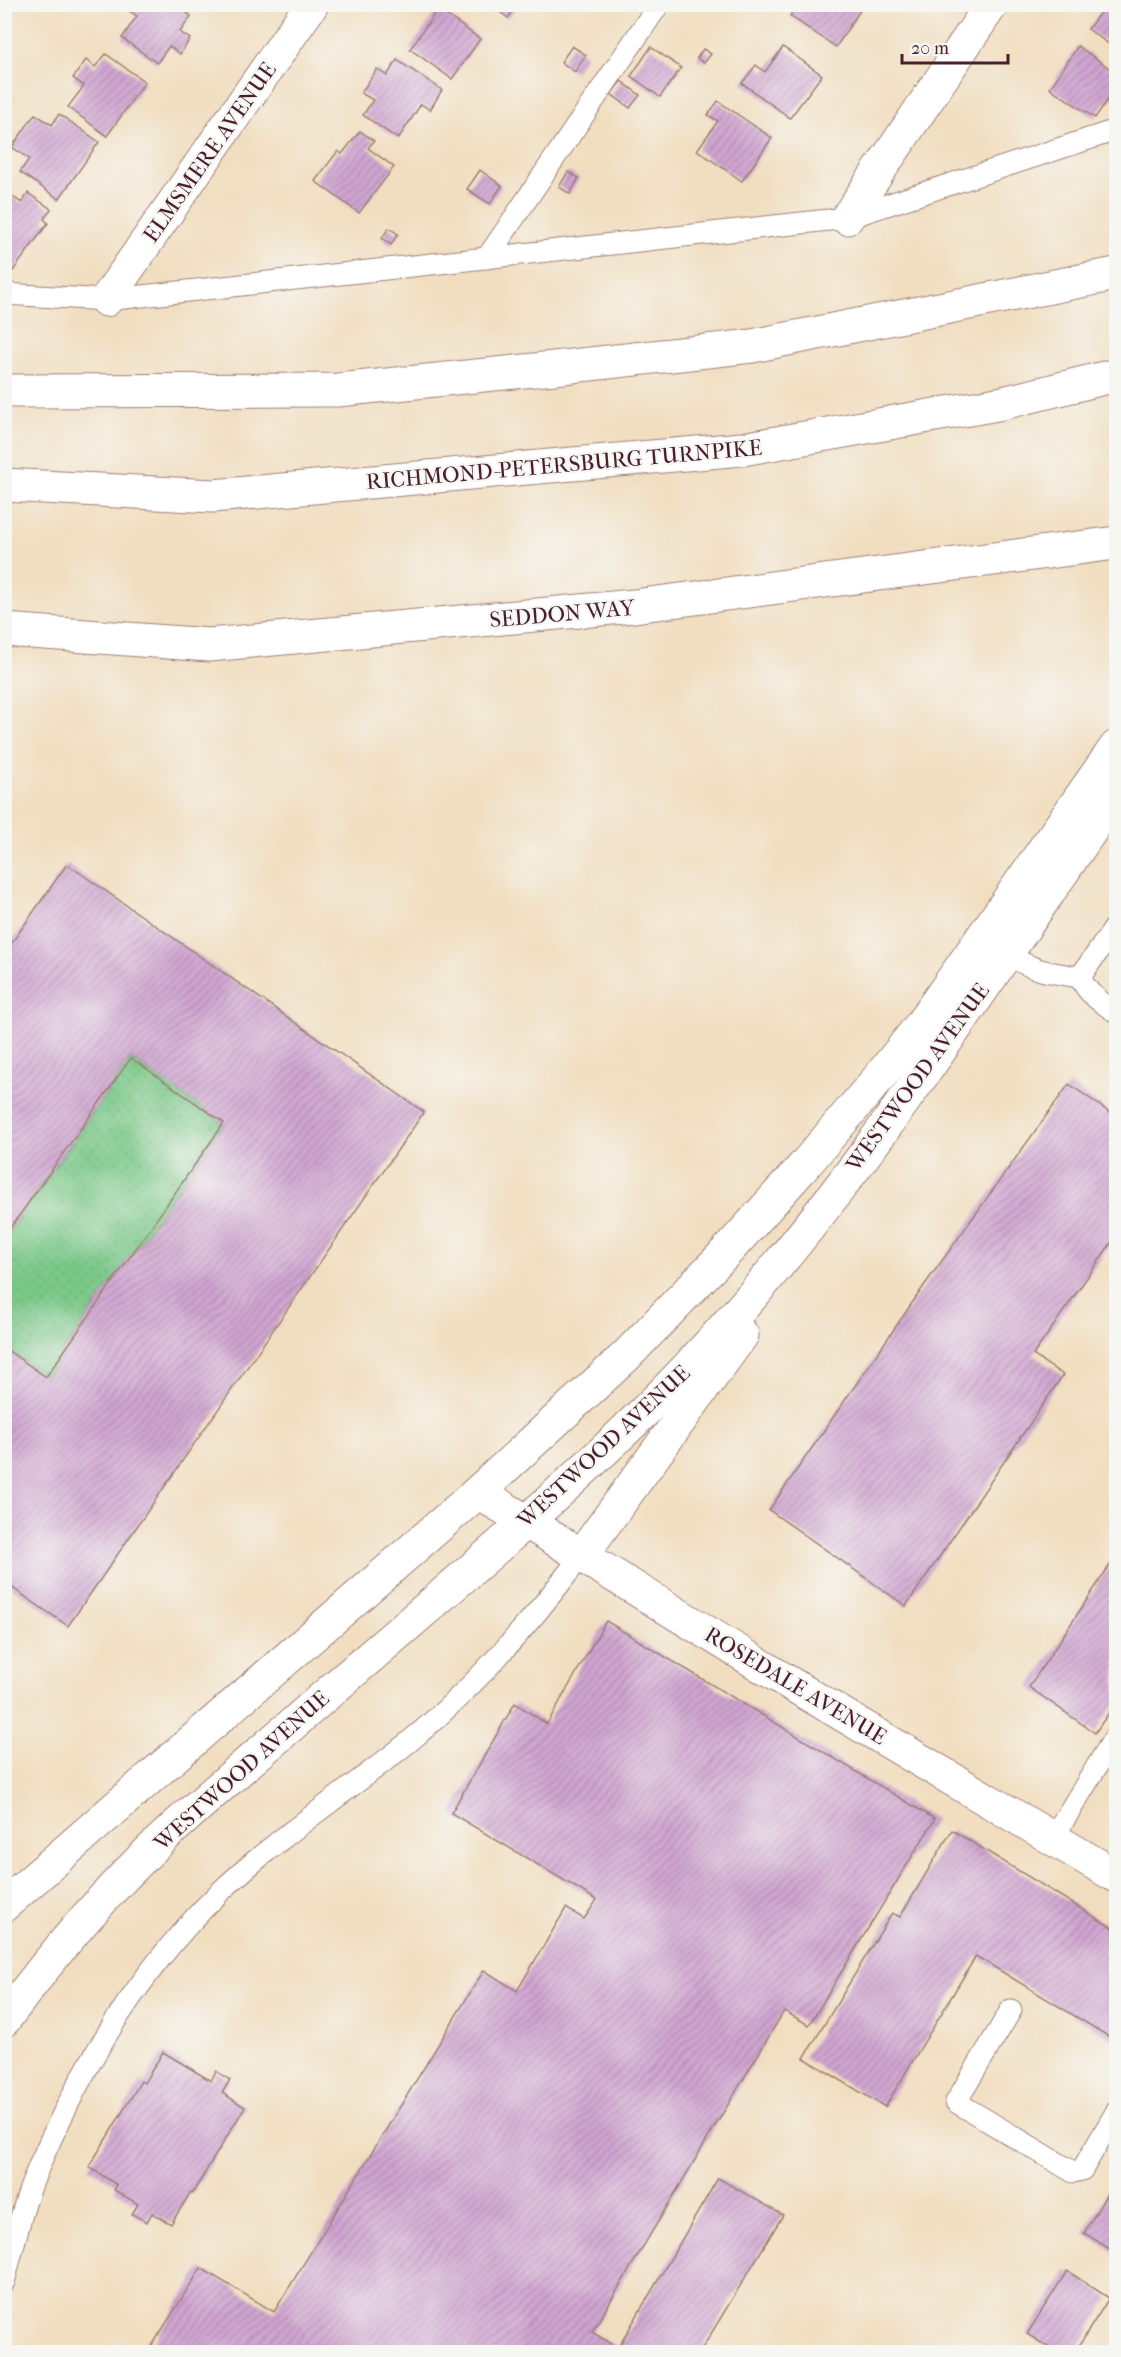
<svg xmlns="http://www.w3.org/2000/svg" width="1121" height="2357" font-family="'IM FELL French Canon',serif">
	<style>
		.park { fill: url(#park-dots); stroke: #62745a; stroke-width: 1.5 }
		.building { fill: url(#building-hatch) }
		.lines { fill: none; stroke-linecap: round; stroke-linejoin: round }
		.service-casing { stroke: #9e7e76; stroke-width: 23 }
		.minor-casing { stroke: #9e7e76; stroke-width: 35 }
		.secondary-casing { stroke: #9e7e76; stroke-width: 35 }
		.motorway-casing { stroke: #9e7e76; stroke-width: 35 }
		.service { stroke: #fff; stroke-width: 21 }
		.minor { stroke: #fff; stroke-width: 33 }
		.secondary { stroke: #fff; stroke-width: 33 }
		.motorway { stroke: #fff; stroke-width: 33 }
		.labels { text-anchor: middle; stroke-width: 4.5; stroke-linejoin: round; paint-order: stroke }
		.street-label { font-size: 22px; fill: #4a1f2b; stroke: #f6f6f2 }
	</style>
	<defs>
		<pattern id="park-dots" width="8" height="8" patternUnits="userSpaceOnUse" patternTransform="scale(1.5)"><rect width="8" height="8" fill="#7ac888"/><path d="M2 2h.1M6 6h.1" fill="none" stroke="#6bab76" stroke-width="1.8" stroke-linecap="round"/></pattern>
		<pattern id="building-hatch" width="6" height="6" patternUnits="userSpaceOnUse" patternTransform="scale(1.5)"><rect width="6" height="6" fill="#d0a5d1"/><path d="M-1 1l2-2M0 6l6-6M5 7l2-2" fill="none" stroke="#ab86aa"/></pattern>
	</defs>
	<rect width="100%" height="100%" fill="#f6f6f2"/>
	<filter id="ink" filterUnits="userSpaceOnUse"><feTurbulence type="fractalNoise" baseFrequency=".0167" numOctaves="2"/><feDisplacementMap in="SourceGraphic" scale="12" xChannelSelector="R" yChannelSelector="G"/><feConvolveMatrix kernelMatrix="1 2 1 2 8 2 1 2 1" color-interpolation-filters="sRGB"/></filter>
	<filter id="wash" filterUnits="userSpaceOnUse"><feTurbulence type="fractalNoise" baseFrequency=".008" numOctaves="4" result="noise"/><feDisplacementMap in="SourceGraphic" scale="24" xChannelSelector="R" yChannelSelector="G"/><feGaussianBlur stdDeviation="1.35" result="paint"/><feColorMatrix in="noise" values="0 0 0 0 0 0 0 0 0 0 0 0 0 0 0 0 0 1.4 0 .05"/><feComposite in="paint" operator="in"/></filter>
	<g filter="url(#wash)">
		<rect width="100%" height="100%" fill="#f1dec0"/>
		<!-- park -->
		<polygon class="park" points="131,1058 224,1123 46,1377 5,1348 5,1237"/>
		<g id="blocks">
			<!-- building -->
			<g class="building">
				<polygon points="119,4 175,4 191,16 180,32 190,39 180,54 169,46 157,63 122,38 137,16"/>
				<polygon points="489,4 518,4 508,18"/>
				<polygon points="797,4 812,6 864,4 836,47 790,16"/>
				<polygon points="1106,4 1116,4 1116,49 1088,29"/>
				<polygon points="438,9 480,39 452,79 410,49"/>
				<polygon points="572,46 586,55 575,72 561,62"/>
				<polygon points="1078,46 1116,73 1116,101 1110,96 1095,118 1050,88"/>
				<polygon points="651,47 681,68 660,97 631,76"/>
				<polygon points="783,47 822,75 790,118 742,83 756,65 765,72"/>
				<polygon points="703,49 711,54 704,63 697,58"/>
				<polygon points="106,54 145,82 107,136 68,107 84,86 73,78 86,60 95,67"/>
				<polygon points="397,60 442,90 430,110 421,104 398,139 363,115 373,100 361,93 377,69 387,76"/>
				<polygon points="621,81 640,95 630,108 611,94"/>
				<polygon points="718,101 772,138 742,181 697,150 718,121 708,115"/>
				<polygon points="35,114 52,125 59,114 99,142 59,199 20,172 29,159 12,147"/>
				<polygon points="360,131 374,141 368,148 394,167 359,213 315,181 338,151 342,154"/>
				<polygon points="480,170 502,186 490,204 467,189"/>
				<polygon points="568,172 579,178 570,194 559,187"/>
				<polygon points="28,193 51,209 44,219 48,223 13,271 4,264 4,202 10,195 22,203"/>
				<polygon points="389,228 398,234 391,245 382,238"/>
				<polygon points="67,864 424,1112 68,1626 4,1582 4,1348 46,1377 224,1123 131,1058 4,1237 4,954"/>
				<polygon points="1069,1084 1116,1117 1116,1236 1033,1355 1063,1375 906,1606 769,1510 926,1283"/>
				<polygon points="1110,1565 1116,1569 1116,1702 1095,1733 1029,1687"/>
				<polygon points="606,1621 935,1819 809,2025 784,2011 592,2332 618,2348 718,2178 783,2215 700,2352 148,2352 201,2268 274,2312 484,1970 517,1991 566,1908 584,1919 597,1900 451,1813 515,1703 547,1724"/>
				<polygon points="952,1830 1116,1930 1116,2041 976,1956 885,2107 804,2058 892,1913 900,1917"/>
				<polygon points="163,2052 211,2081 216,2071 230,2080 222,2093 245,2107 192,2194 190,2193 171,2224 152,2213 147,2222 132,2214 138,2204 114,2190 117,2185 89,2167 141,2081 144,2083"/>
				<polygon points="1116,2178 1116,2253 1084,2233"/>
				<polygon points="1067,2271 1109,2298 1075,2352 1056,2352 1027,2334"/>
			</g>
		</g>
	</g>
	<g filter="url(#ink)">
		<use href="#blocks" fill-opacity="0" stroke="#9e7e76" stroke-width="1.5"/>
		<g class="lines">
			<defs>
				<g id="service">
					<polyline points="487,258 659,4"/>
					<polyline points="4,294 106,300 847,218 1116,130"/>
					<path d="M1116 926 1080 977C1088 995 1101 1002 1116 1012"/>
					<path d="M998 948C1030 970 1043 972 1080 977"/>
					<polyline points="1053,1838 1116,1735"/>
					<polyline points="1011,2010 956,2102 1073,2172 1082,2170 1116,2112"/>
					<path d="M4 2282C11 2256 17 2230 25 2204 35 2172 49 2142 64 2112 104 2031 155 1955 220 1892 279 1836 347 1792 410 1741 475 1687 530 1624 581 1556"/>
				</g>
				<g id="minor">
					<polyline points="847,218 992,4"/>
					<polyline points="106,300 312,4"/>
					<polyline points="4,630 209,645 634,606 1116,543"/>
					<polyline points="478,1492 791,1684 1116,1876"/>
				</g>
				<g id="secondary">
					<polyline points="581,1556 742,1335"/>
					<polyline points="4,1905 478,1492 626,1356 730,1248 803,1167 882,1074 920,1026 1116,747"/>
					<path d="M4 2020C52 1955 104 1893 163 1838 206 1798 251 1760 295 1722 418 1614 548 1509 663 1393 837 1217 975 997 1116 794"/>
				</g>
				<g id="motorway">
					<polyline points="4,391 338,390 554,368 752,346 1116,274"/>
					<polyline points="4,485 213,496 742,449 1003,403 1116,375"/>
				</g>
			</defs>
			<!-- service casing -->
			<use href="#service" class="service-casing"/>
			<!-- minor casing -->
			<use href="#minor" class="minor-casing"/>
			<!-- secondary casing -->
			<use href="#secondary" class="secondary-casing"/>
			<!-- motorway casing -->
			<use href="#motorway" class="motorway-casing"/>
			<!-- service -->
			<use href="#service" class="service"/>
			<!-- minor -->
			<use href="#minor" class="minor"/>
			<!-- secondary -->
			<use href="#secondary" class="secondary"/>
			<!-- motorway -->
			<use href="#motorway" class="motorway"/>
		</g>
	</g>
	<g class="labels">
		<!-- street labels -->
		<g class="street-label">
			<text transform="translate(209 152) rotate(-55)" y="8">ELMSMERE AVENUE</text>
			<text transform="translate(564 464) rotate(-5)" y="8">RICHMOND-PETERSBURG TURNPIKE</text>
			<text transform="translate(562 613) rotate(-5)" y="8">SEDDON WAY</text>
			<text transform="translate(917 1077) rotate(-54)" y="8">WESTWOOD AVENUE</text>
			<text transform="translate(603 1446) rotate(-43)" y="8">WESTWOOD AVENUE</text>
			<text transform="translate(796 1685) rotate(31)" y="8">ROSEDALE AVENUE</text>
			<text transform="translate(241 1770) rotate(-42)" y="8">WESTWOOD AVENUE</text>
		</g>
	</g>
	<!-- margin -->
	<rect width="1121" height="2357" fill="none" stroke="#f6f6f2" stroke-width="24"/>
	<!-- scale -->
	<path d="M902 54v9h106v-9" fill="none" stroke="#4a1f2b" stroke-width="3"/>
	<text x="911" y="54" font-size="18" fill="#4a1f2b" stroke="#f6f6f2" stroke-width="4.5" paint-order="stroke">20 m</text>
</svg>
